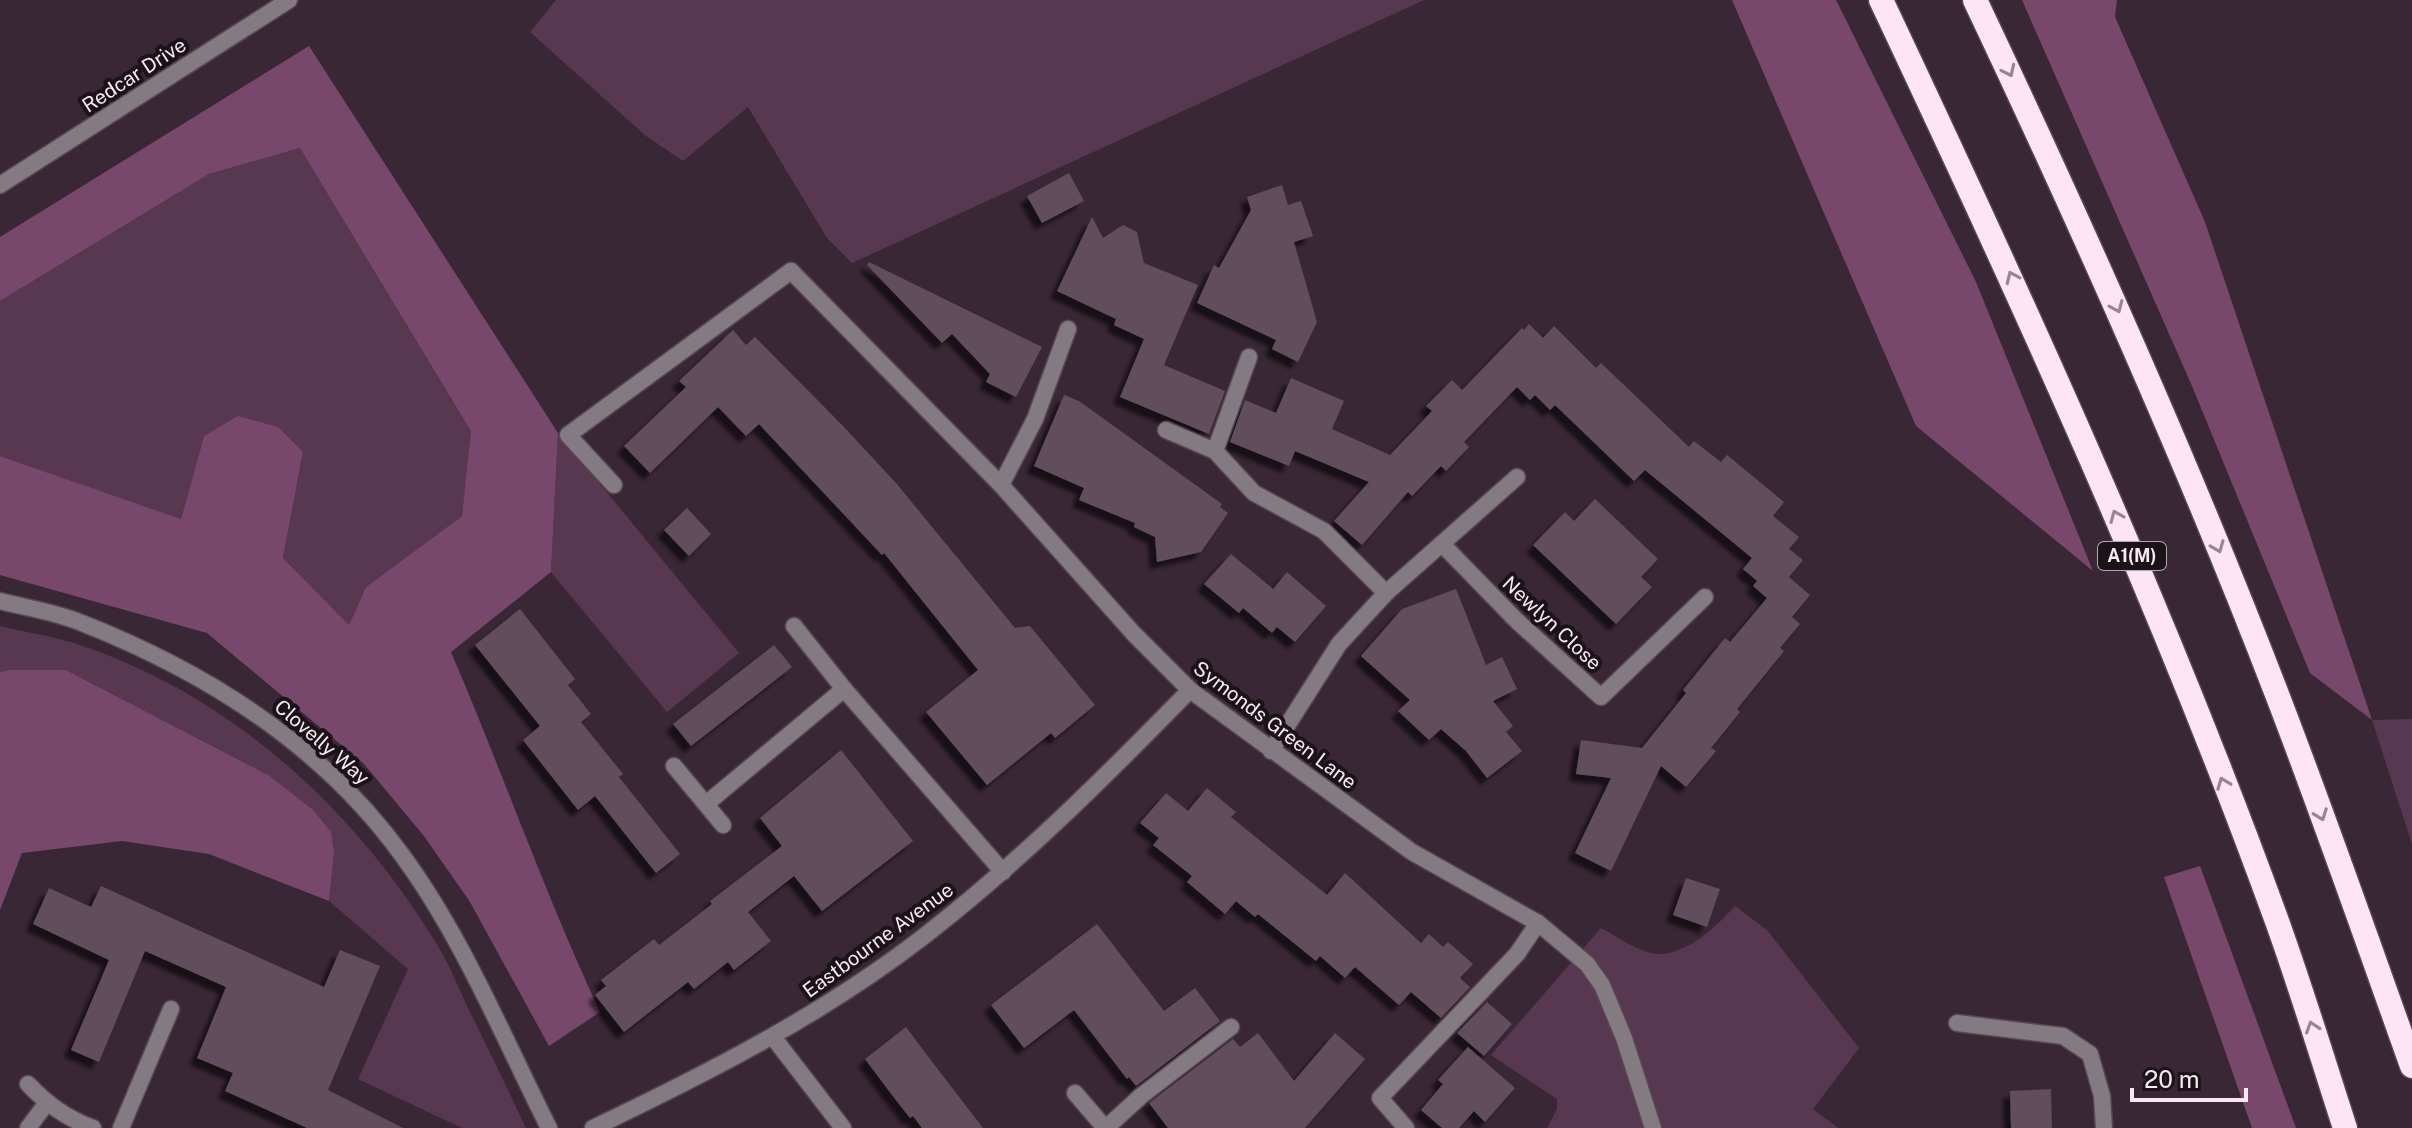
<svg xmlns="http://www.w3.org/2000/svg" width="2412" height="1128" font-family="'Public Sans',sans-serif">
	<style>
		.green { fill: #583850 }
		.forest { fill: #78486c }
		.building { fill: #624d5c; filter: url(#shadow) }
		.lines { fill: none; stroke-linecap: round; stroke-linejoin: round }
		.service-casing { stroke: #584653; stroke-width: 19 }
		.minor-casing { stroke: #584653; stroke-width: 19 }
		.tertiary-casing { stroke: #584653; stroke-width: 19 }
		.motorway-casing { stroke: #584653; stroke-width: 27 }
		.service { stroke: #847a81; stroke-width: 16 }
		.minor { stroke: #847a81; stroke-width: 16 }
		.tertiary { stroke: #847a81; stroke-width: 16 }
		.motorway { stroke: #fee5f6; stroke-width: 24 }
		.oneway { stroke: #988693 }
		.labels { text-anchor: middle; stroke-width: 8; stroke-linejoin: round; paint-order: stroke }
		.shield { fill: #1c1319; stroke: #b5a9b1; stroke-width: 2 }
		.shield-label { font-size: 18px; font-weight: bold; fill: #f6e9f2 }
		.street-label { font-size: 20px; fill: #f6e9f2; stroke: #1c1319 }
	</style>
	<defs>
		<filter id="shadow"><feDropShadow dx="-7" dy="7" stdDeviation="2" flood-color="#0009"/></filter>
	</defs>
	<rect width="100%" height="100%" fill="#3a2735"/>
	<!-- green -->
	<g class="green">
		<polygon points="556,0 1424,0 852,263 827,238 748,107 683,161 646,136 530,32"/>
		<polygon points="300,148 472,431 462,516 366,587 349,625 283,558 303,453 204,436 181,519 0,456 0,301 209,174"/>
		<polygon points="558,433 739,653 667,712 551,572"/>
		<path d="M0 626C25 632 52 636 77 644 229 694 354 808 436 943 449 963 458 987 468 1008 488 1048 507 1088 526 1128H462L358 1079 408 969 329 901 334 853 312 809 270 776 66 670H10L0 672Z"/>
		<polygon points="2412,719 2412,844 2372,720"/>
		<path d="M1735 906 1767 930 1859 1048 1813 1109 1838 1128H1547L1557 1109V1099L1491 1055 1601 928C1618 937 1638 952 1657 954 1687 955 1717 926 1735 906Z"/>
	</g>
	<!-- forest -->
	<g class="forest">
		<polygon points="1732,0 1836,0 1976,282 2093,571 1916,426"/>
		<polygon points="2022,0 2117,0 2115,17 2205,222 2372,720 2310,673 2192,386"/>
		<path d="M309 46 558 433 551 572 451 652C502 771 545 894 600 1012L549 1046 470 902 424 836 364 764 207 633 0 575V456L181 519 204 436 238 416 278 427 303 452 283 558 349 625 366 587 462 516 471 431 300 148 209 174 0 301V237Z"/>
		<polygon points="10,670 66,670 270,776 312,809 331,832 334,853 329,901 209,854 122,841 22,853 0,910 0,672"/>
		<polygon points="2200,866 2296,1128 2252,1128 2164,877"/>
	</g>
	<!-- building -->
	<g class="building">
		<polygon points="1069,173 1084,201 1042,223 1027,196"/>
		<polygon points="1282,185 1288,205 1301,201 1313,236 1294,242 1317,322 1298,362 1272,349 1276,340 1197,303 1214,265 1219,268 1251,210 1247,197"/>
		<polygon points="1092,217 1103,238 1123,225 1137,232 1144,263 1198,285 1164,365 1225,391 1209,434 1120,397 1144,339 1114,325 1116,319 1057,291"/>
		<polygon points="869,262 1042,347 1016,397 986,382 990,374 952,334 942,343 867,265"/>
		<polygon points="1529,324 1543,338 1554,326 1596,368 1601,363 1689,447 1694,441 1721,462 1727,455 1784,502 1773,516 1799,537 1789,549 1803,560 1789,577 1810,595 1792,617 1800,624 1780,648 1784,651 1737,709 1740,712 1711,748 1716,751 1686,787 1661,766 1611,871 1575,853 1611,778 1576,774 1581,740 1642,748 1686,693 1683,690 1725,638 1730,642 1767,598 1753,586 1757,581 1743,569 1752,558 1645,470 1634,481 1555,405 1550,410 1535,395 1530,400 1517,387 1464,442 1469,447 1446,471 1441,466 1412,496 1408,492 1362,545 1334,521 1369,482 1295,451 1289,466 1230,442 1245,400 1276,413 1291,378 1344,401 1332,429 1390,455 1432,411 1426,406 1452,380 1462,390 1522,328 1524,330"/>
		<polygon points="733,330 746,345 755,337 843,426 896,483 1015,628 1030,626 1095,705 1055,738 1051,733 987,785 926,712 978,670 884,553 882,555 759,424 746,436 718,407 650,473 624,446 686,387 679,381"/>
		<polygon points="1064,395 1079,401 1222,504 1220,507 1228,513 1201,552 1157,562 1155,537 1134,527 1135,523 1079,500 1084,488 1034,466"/>
		<polygon points="1595,499 1658,559 1641,577 1652,587 1616,624 1533,545 1565,512 1574,521"/>
		<polygon points="687,508 711,534 689,556 664,530"/>
		<polygon points="1231,554 1273,589 1287,572 1326,606 1295,642 1277,627 1272,633 1243,608 1239,613 1204,584"/>
		<polygon points="1456,589 1486,665 1502,657 1517,689 1493,701 1513,726 1506,732 1522,751 1487,778 1466,751 1441,729 1429,740 1398,711 1410,700 1361,656 1402,609"/>
		<polygon points="520,609 575,679 568,685 591,714 581,722 623,774 619,777 680,854 656,873 595,796 578,810 523,740 540,726 475,645"/>
		<polygon points="774,645 792,667 691,746 673,724"/>
		<polygon points="841,750 913,841 822,911 794,876 748,912 771,941 734,970 728,962 694,989 688,982 624,1032 595,995 606,986 601,980 654,939 659,945 712,904 710,901 782,846 760,818"/>
		<polygon points="1207,788 1236,812 1231,817 1327,895 1345,873 1421,943 1429,934 1443,947 1448,942 1473,964 1460,978 1470,987 1441,1018 1411,992 1399,1005 1355,967 1345,978 1320,956 1316,961 1258,914 1255,917 1236,901 1225,914 1187,882 1192,876 1153,845 1159,838 1140,823 1166,793 1188,811"/>
		<polygon points="1686,878 1720,889 1707,927 1673,915"/>
		<polygon points="101,886 324,987 340,950 380,966 328,1090 403,1128 307,1128 225,1091 233,1073 197,1058 226,987 145,951 99,1062 71,1050 109,960 33,924 49,888 91,907"/>
		<polygon points="1097,924 1164,1011 1195,988 1220,1021 1136,1086 1129,1077 1127,1079 1074,1010 1024,1048 991,1005"/>
		<polygon points="1487,1002 1512,1024 1484,1056 1457,1033"/>
		<polygon points="906,1027 933,1063 983,1128 922,1128 913,1116 910,1118 892,1095 865,1059"/>
		<polygon points="1258,1033 1294,1081 1335,1033 1365,1059 1305,1128 1168,1128 1149,1103 1233,1039 1240,1047"/>
		<polygon points="1468,1047 1515,1088 1485,1122 1474,1111 1459,1128 1442,1128 1421,1110 1443,1084 1438,1080"/>
		<polygon points="2051,1089 2052,1128 2011,1128 2010,1091"/>
	</g>
	<g class="lines">
		<defs>
			<g id="service">
				<polyline points="1215,451 1249,357"/>
				<polyline points="614,485 568,435 791,271"/>
				<polyline points="1957,1023 2063,1036 2090,1054 2102,1096 2104,1128"/>
				<polyline points="28,1128 46,1104"/>
				<polyline points="1106,1128 1141,1096 1231,1027"/>
				<polyline points="1406,1128 1380,1098 1517,954 1538,923"/>
			</g>
			<g id="minor">
				<polyline points="0,185 289,0"/>
				<polyline points="791,271 1001,485 1134,634 1190,690 1412,852 1538,923 1587,964 1602,985 1624,1038 1653,1128"/>
				<polyline points="1166,430 1215,451 1254,493 1324,531 1386,593"/>
				<polyline points="1001,485 1035,419 1068,329"/>
				<polyline points="1442,544 1517,621 1601,697 1705,597"/>
				<polyline points="794,626 844,689 1003,872"/>
				<polyline points="1271,751 1339,644 1386,593 1517,477"/>
				<polyline points="674,766 723,825"/>
				<polyline points="706,804 844,689"/>
				<polyline points="773,1037 843,1128"/>
				<path d="M28 1084C47 1104 66 1118 93 1128"/>
				<polyline points="1075,1093 1105,1128"/>
				<polyline points="121,1128 171,1009"/>
				<path d="M593 1128C708 1073 822 1015 923 937 1020 862 1105 777 1190 690"/>
			</g>
			<path id="tertiary" d="M0 601C27 608 56 612 82 623 206 672 323 746 402 855 463 938 503 1037 549 1128"/>
			<g id="motorway">
				<path d="M1881 0C2024 303 2164 609 2278 924 2302 991 2323 1060 2345 1128"/>
				<path d="M1975 0C2084 230 2187 460 2278 697 2325 819 2368 943 2412 1066"/>
			</g>
		</defs>
		<!-- service casing -->
		<use href="#service" class="service-casing"/>
		<!-- minor casing -->
		<use href="#minor" class="minor-casing"/>
		<!-- tertiary casing -->
		<use href="#tertiary" class="tertiary-casing"/>
		<!-- motorway casing -->
		<use href="#motorway" class="motorway-casing"/>
		<!-- service -->
		<use href="#service" class="service"/>
		<!-- minor -->
		<use href="#minor" class="minor"/>
		<!-- tertiary -->
		<use href="#tertiary" class="tertiary"/>
		<!-- motorway -->
		<use href="#motorway" class="motorway"/>
	</g>
	<!-- one-way arrows -->
	<defs><path id="oneway-chevron" d="M-2-3.5L2.5 0L-2 3.5" fill="none" stroke-width="1.6" stroke-linecap="round" stroke-linejoin="round" transform="scale(2)"/></defs>
	<g class="oneway">
		<use href="#oneway-chevron" transform="translate(2009 71) rotate(65)"/>
		<use href="#oneway-chevron" transform="translate(2012 277) rotate(-114)"/>
		<use href="#oneway-chevron" transform="translate(2117 307) rotate(67)"/>
		<use href="#oneway-chevron" transform="translate(2116 516) rotate(-113)"/>
		<use href="#oneway-chevron" transform="translate(2218 547) rotate(68)"/>
		<use href="#oneway-chevron" transform="translate(2223 783) rotate(-111)"/>
		<use href="#oneway-chevron" transform="translate(2321 815) rotate(70)"/>
		<use href="#oneway-chevron" transform="translate(2312 1027) rotate(-108)"/>
	</g>
	<g class="labels">
		<!-- shield labels -->
		<rect class="shield" x="2098" y="542" width="68" height="28" rx="6"/>
		<g class="shield-label">
			<text x="2132" y="562">A1(M)</text>
		</g>
		<!-- street labels -->
		<g class="street-label">
			<text transform="translate(134 75) rotate(-33)" y="7">Redcar Drive</text>
			<text transform="translate(1552 623) rotate(43)" y="7">Newlyn Close</text>
			<text transform="translate(1275 725) rotate(37)" y="7">Symonds Green Lane</text>
			<text transform="translate(322 742) rotate(41)" y="7">Clovelly Way</text>
			<text transform="translate(878 940) rotate(-36)" y="7">Eastbourne Avenue</text>
		</g>
	</g>
	<!-- scale -->
	<path d="M2132 1088v12h114v-12" fill="none" stroke="#f6e9f2" stroke-width="4"/>
	<text x="2144" y="1088" font-size="24" fill="#f6e9f2" stroke="#1c1319" stroke-width="6" paint-order="stroke">20 m</text>
</svg>
